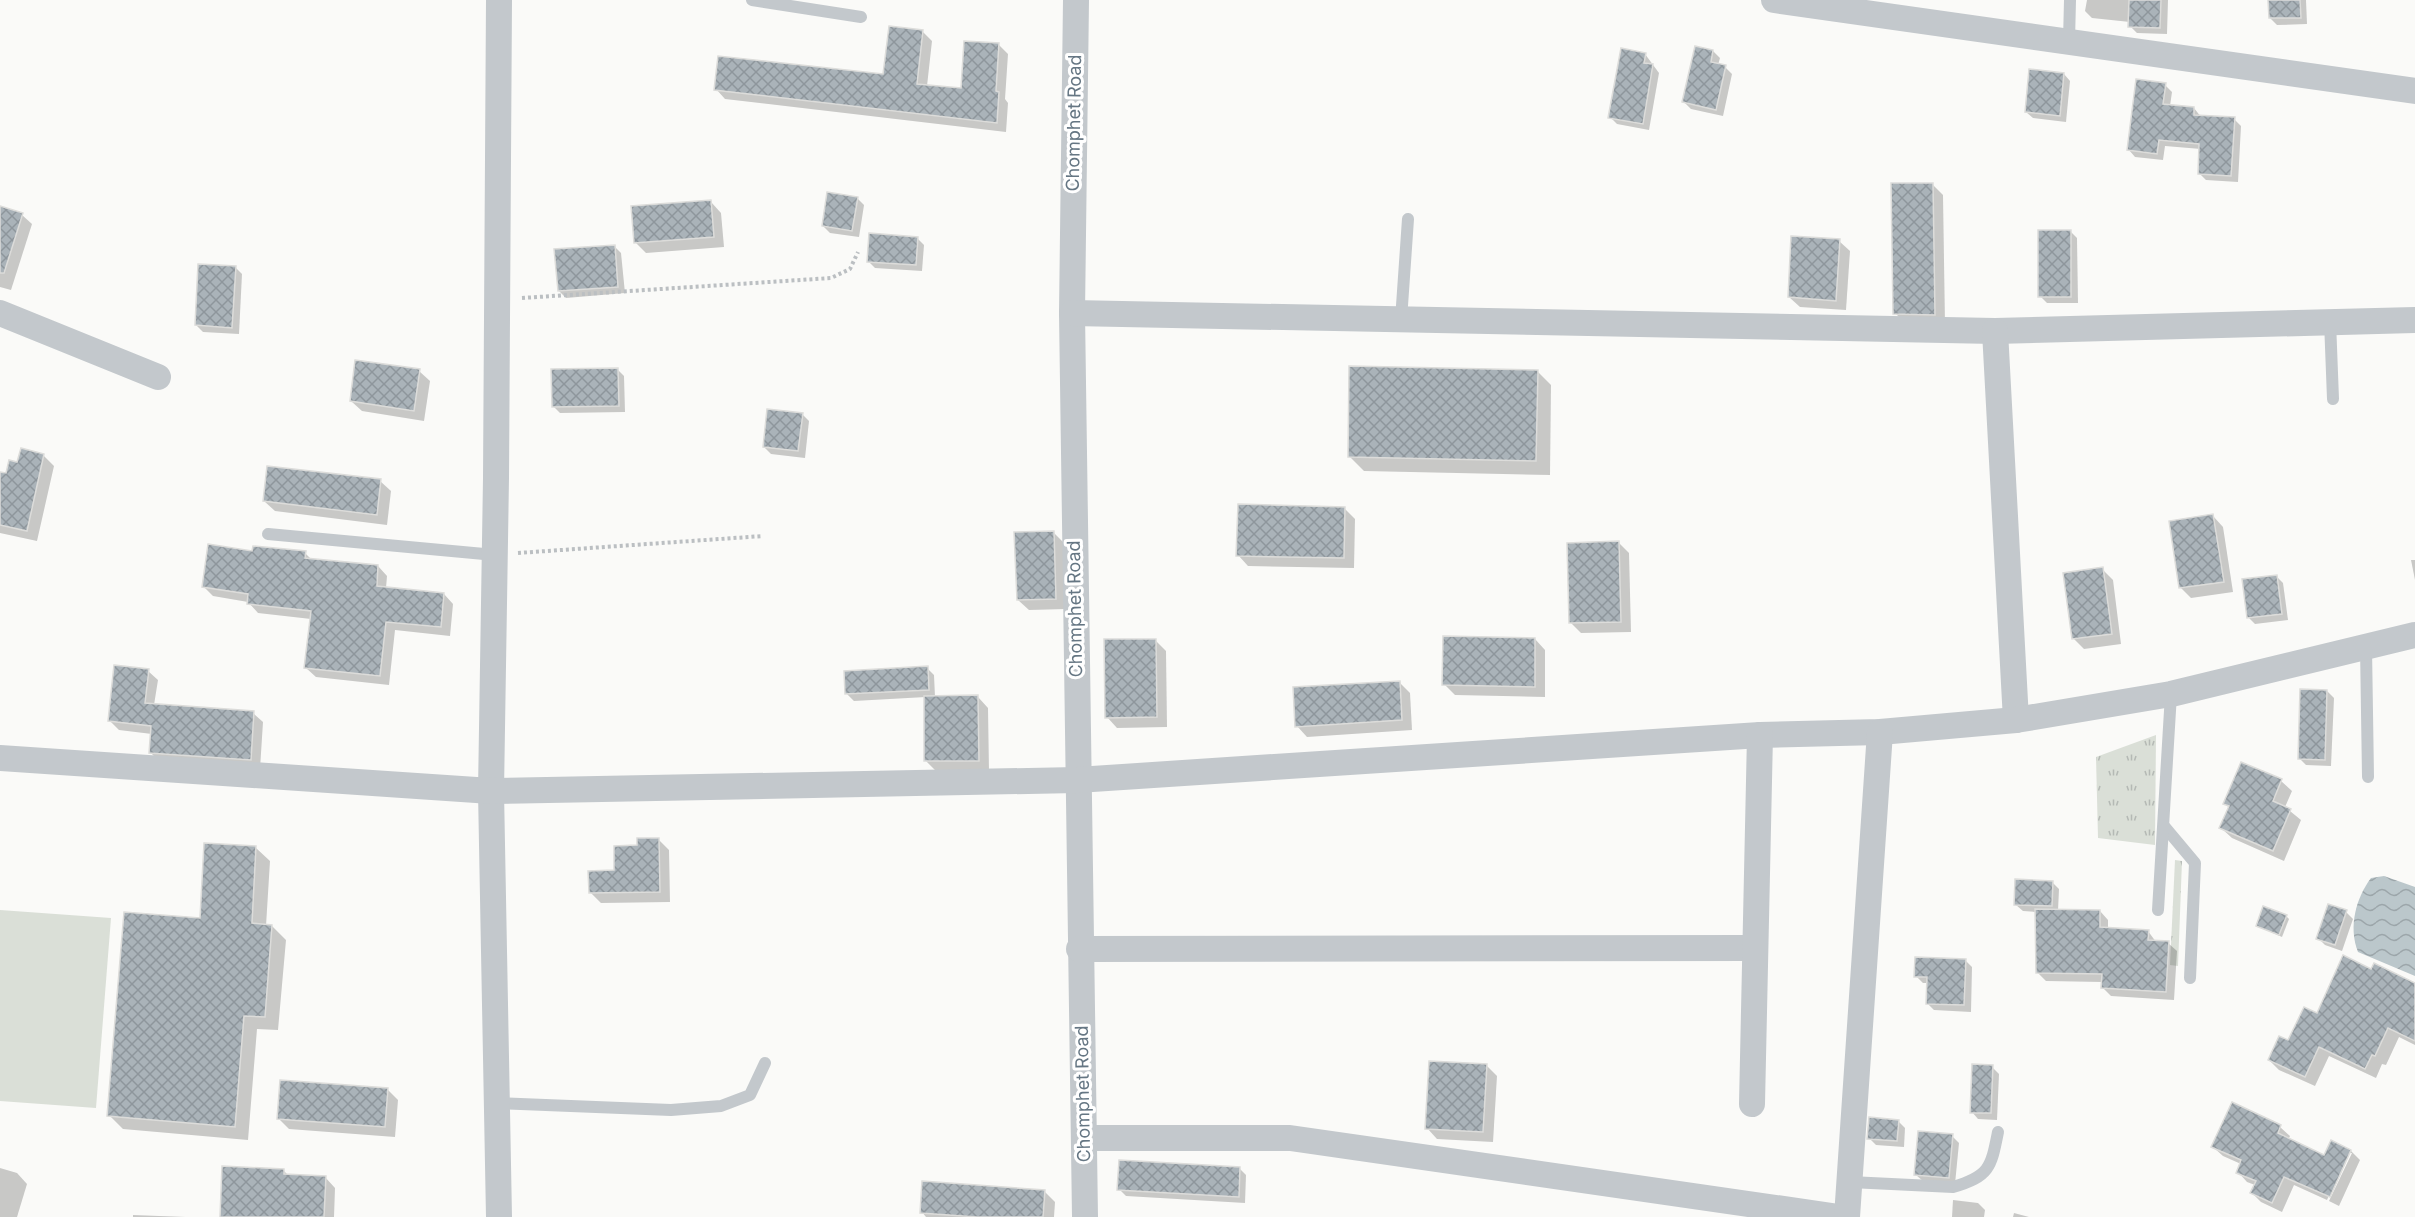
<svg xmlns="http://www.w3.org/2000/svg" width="2415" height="1217" font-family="Inter,sans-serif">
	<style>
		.grass { fill: url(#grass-tufts) }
		.garden { fill: #dadfd7 }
		.water { fill: url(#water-waves) }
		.shadow { fill: #0003 }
		.building { fill: url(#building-cross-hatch); stroke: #dcdcda; stroke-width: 1.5 }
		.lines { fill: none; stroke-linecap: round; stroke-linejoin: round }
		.path { stroke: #bbbfc2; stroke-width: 4; stroke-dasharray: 3 3; stroke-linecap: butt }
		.service { stroke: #c3c8cc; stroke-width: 12 }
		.minor { stroke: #c3c8cc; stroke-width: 26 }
		.labels { text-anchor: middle; stroke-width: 6; stroke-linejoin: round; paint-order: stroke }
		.street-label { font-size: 18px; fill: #657683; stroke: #fff }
	</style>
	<defs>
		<pattern id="grass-tufts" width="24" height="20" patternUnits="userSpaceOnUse" patternTransform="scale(1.5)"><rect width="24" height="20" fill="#dadfd7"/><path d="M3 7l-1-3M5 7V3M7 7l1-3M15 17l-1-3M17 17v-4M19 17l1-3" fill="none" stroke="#b4b9b4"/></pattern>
		<pattern id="water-waves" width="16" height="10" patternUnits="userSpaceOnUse" patternTransform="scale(1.5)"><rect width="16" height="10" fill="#bbc7cb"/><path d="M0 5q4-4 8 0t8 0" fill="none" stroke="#9ca6aa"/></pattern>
		<pattern id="building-cross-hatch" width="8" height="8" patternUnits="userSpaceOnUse" patternTransform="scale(1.5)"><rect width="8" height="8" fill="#aab3b9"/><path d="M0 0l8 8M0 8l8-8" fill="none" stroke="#8e969c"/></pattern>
	</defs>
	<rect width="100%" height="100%" fill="#fafaf8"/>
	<!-- grass -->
	<g class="grass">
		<polygon points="2156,735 2155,845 2098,838 2096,757"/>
		<polygon points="2175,860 2182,861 2178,966 2170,965"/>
	</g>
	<!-- garden -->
	<polygon class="garden" points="0,910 111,918 96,1108 0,1101"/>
	<!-- water -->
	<path class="water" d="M2384 876 2415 887V976L2358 952C2348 927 2356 898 2371 878Z"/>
	<!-- shadow -->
	<g class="shadow">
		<polygon points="2087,0 2168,0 2167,34 2137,33 2130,26 2130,22 2092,18 2085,11"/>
		<polygon points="2270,0 2306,0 2307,24 2277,25 2270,18"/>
		<polygon points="922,31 932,41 927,86 962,89 999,45 1008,54 1005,99 1008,103 1006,132 725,99 716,89 884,76"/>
		<polygon points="1713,51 1720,58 1718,65 1725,67 1732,74 1723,116 1691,109 1684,102"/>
		<polygon points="1645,54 1659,73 1649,130 1617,124 1610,117"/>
		<polygon points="2064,74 2070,81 2066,122 2033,118 2026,112"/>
		<polygon points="2165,85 2172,92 2170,106 2194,108 2201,117 2234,119 2241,126 2238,182 2206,180 2199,173 2201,149 2165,146 2163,160 2135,157 2129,150"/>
		<polygon points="1932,184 1943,195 1945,325 1906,324 1895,313"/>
		<polygon points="857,198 864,205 859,237 830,233 823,226"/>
		<polygon points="711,202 721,213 724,247 646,253 635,242"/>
		<polygon points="0,207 22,215 32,224 11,290 0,287"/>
		<polygon points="2070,231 2077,238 2078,303 2047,303 2040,296"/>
		<polygon points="917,238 924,245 922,271 875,268 868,261"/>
		<polygon points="1839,241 1850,251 1846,310 1800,307 1789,297"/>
		<polygon points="614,246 621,253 625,293 566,298 559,291"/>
		<polygon points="235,267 242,274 239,334 203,332 196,325"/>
		<polygon points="617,369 624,376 625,412 560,413 553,406"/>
		<polygon points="419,371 430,381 424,421 362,411 351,401"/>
		<polygon points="1537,371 1551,385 1550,475 1364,471 1350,457"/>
		<polygon points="802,414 809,421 805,458 771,454 764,447"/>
		<polygon points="43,455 54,466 37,541 0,533 0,474 7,475 18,464"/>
		<polygon points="380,481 391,491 387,525 275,511 264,501"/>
		<polygon points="1344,508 1355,519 1354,568 1248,566 1238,555"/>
		<polygon points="2213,516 2223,527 2233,592 2191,598 2181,588"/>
		<polygon points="1053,532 1064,543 1066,609 1029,610 1018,600"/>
		<polygon points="1618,542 1629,553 1631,632 1581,633 1571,623"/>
		<polygon points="254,553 305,553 312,560 378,566 387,576 386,588 444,594 453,604 450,636 395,630 389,685 316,677 306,668 311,619 258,613 248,602 213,596 203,586"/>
		<polygon points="2411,560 2415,560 2415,580"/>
		<polygon points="2102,569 2113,580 2121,644 2084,649 2073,638"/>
		<polygon points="2276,576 2283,583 2288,620 2255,624 2248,617"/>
		<polygon points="1535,639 1545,650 1545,697 1455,695 1444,684"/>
		<polygon points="1155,640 1166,651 1167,727 1117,728 1107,717"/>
		<polygon points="927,668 934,675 935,697 978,697 988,708 989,771 936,771 926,761 926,697 854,701 847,694"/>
		<polygon points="148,671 158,680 154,705 253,713 263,722 260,769 160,762 150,752 152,734 119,730 109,720"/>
		<polygon points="1399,682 1410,693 1412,730 1307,737 1297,726"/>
		<polygon points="2327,691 2334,698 2331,766 2306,765 2299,758"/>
		<polygon points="2281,781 2292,791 2285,807 2301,820 2284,861 2232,838 2221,828 2229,808 2225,803"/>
		<polygon points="658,839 669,850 670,902 601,903 591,893 616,871 639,847"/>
		<polygon points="256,848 270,861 266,926 272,926 286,940 278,1030 257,1029 248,1140 123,1129 109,1115 202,920"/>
		<polygon points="2052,882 2059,889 2058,911 2100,911 2108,920 2108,929 2148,931 2156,942 2168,943 2177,951 2174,1000 2111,996 2103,988 2103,982 2046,981 2037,972 2037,912 2023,911 2016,905"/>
		<polygon points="2346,912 2353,919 2342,951 2325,945 2318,938"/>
		<polygon points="2286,916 2289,919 2282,937 2257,926"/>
		<polygon points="1965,960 1972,967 1971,1012 1934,1010 1928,1004 1928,983 1923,983 1916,976"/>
		<polygon points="2372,971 2415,986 2415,1045 2399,1037 2386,1065 2382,1064 2376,1078 2329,1056 2315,1086 2279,1070 2269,1060 2317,1015"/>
		<polygon points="1486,1065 1497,1076 1493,1142 1437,1139 1427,1128"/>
		<polygon points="1992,1067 1999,1074 1997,1120 1978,1119 1972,1112"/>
		<polygon points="387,1089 398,1100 395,1137 289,1129 278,1118"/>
		<polygon points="2232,1104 2280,1127 2290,1136 2288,1140 2325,1157 2351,1151 2360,1160 2339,1206 2329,1201 2352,1153 2348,1153 2327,1200 2294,1185 2282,1212 2261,1202 2252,1193 2255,1185 2247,1182 2238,1172 2241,1164 2223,1156 2213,1147"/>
		<polygon points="1898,1121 1905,1128 1904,1147 1876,1145 1869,1138"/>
		<polygon points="1952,1136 1959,1143 1955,1184 1923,1181 1916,1175"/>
		<polygon points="0,1168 17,1173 27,1184 17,1217 0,1217"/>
		<polygon points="1239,1168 1246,1175 1245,1203 1126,1196 1119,1189"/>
		<polygon points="283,1170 289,1176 325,1177 335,1188 334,1217 221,1217"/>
		<polygon points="1044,1191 1055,1202 1054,1217 926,1217 922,1212"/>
		<polygon points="1953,1200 1978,1203 1985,1210 1984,1217 1952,1217"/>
		<polygon points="2014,1213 2029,1217 2013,1217"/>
		<polygon points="133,1215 186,1217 133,1217"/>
	</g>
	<!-- building -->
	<g class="building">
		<polygon points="2129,0 2161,0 2160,28 2128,27"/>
		<polygon points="2268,0 2300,0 2301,18 2269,18"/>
		<polygon points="889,26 923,30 917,84 961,88 964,41 999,43 996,91 999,92 997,123 714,90 718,56 883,74"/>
		<polygon points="1695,46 1713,50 1711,62 1726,65 1716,110 1682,102"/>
		<polygon points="1621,48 1646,53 1644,63 1653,64 1643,124 1608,118"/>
		<polygon points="2029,69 2064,73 2060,116 2025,112"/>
		<polygon points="2136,79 2166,83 2163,104 2194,107 2194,115 2235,117 2231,176 2198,174 2199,144 2159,140 2157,154 2127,150"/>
		<polygon points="1891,183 1933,183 1935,315 1893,314"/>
		<polygon points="827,192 858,197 852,231 822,226"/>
		<polygon points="711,200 714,237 634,243 631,206"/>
		<polygon points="0,206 23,213 4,273 0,273"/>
		<rect x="2038" y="230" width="33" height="67"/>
		<polygon points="869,233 918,237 916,265 867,262"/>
		<polygon points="1791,236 1840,239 1836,301 1788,297"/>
		<polygon points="615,245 618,287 558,291 554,249"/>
		<polygon points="198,264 236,266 232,328 195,325"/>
		<polygon points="355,360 420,369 414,411 350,401"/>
		<polygon points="1349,366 1538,370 1536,461 1348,457"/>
		<polygon points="618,368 619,406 552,407 551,369"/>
		<polygon points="767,409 803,413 798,451 763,447"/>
		<polygon points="21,448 44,454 27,531 0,525 0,472 6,473 9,460 17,462"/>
		<polygon points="267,466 381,479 377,515 263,501"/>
		<polygon points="1238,504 1345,507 1344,558 1236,556"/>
		<polygon points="2213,514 2224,582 2179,588 2169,521"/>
		<polygon points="1054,531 1056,599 1017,600 1014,532"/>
		<polygon points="1619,541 1621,622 1569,623 1567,543"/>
		<polygon points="208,544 252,551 253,546 306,551 305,558 378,565 377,586 444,593 441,627 386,622 380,676 304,668 311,611 247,604 248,594 202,587"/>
		<polygon points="2103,567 2112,634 2072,639 2063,573"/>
		<polygon points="2277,575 2282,614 2247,618 2242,579"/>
		<polygon points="1443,636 1535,638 1535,687 1442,685"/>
		<polygon points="1104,639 1156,639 1157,717 1105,718"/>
		<polygon points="114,665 149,669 145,703 254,711 251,760 149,753 151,726 108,721"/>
		<polygon points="928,666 929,690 845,694 844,671"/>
		<polygon points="1400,681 1402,720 1295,727 1293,687"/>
		<polygon points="2300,689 2327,690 2325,760 2298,759"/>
		<polygon points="978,695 979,761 924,761 924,696"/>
		<polygon points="2241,762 2282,779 2273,801 2291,809 2273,851 2219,828 2229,806 2223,804"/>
		<polygon points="637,838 659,838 660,892 589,893 588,871 614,870 614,846 637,845"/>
		<polygon points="204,843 256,846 252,923 272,925 265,1017 244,1016 235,1127 107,1116 124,912 200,918"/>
		<polygon points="2015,879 2053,881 2052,906 2014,905"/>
		<polygon points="2328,904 2347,910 2335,945 2316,939"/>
		<polygon points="2263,906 2287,915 2279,935 2256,926"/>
		<polygon points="2035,909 2100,910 2100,927 2149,930 2148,940 2169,941 2166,992 2101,988 2102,974 2036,973"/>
		<polygon points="2343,955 2371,969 2374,963 2415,983 2415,1041 2388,1028 2375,1056 2372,1055 2365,1069 2319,1047 2305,1077 2268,1060 2279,1036 2288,1040 2304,1007 2317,1013"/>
		<polygon points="1915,957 1966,959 1964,1005 1926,1004 1927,977 1914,977"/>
		<polygon points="1429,1061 1487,1064 1483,1132 1425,1129"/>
		<polygon points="1972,1064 1993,1065 1991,1113 1970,1113"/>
		<polygon points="280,1080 388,1088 385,1127 277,1119"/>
		<polygon points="2232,1102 2281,1125 2278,1133 2324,1155 2331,1140 2351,1150 2330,1197 2284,1177 2272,1203 2250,1193 2256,1181 2236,1173 2241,1160 2211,1147"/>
		<polygon points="1869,1117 1899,1120 1897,1141 1867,1139"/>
		<polygon points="1918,1131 1953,1134 1949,1178 1914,1175"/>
		<polygon points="1119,1160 1240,1167 1239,1197 1117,1190"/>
		<polygon points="222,1166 284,1169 284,1174 326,1176 324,1217 220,1217"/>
		<polygon points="922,1181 1045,1190 1043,1217 977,1217 920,1213"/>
	</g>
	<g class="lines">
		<!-- path -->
		<g class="path">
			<polyline points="522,298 831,278 850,269 858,252"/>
			<polyline points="518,553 763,536"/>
		</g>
		<!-- service -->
		<g class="service">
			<polyline points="752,0 861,17"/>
			<polyline points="2069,41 2070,0"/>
			<polyline points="1401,320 1408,219"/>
			<polyline points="2330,321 2333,399"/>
			<polyline points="268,534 495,555"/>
			<polyline points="2366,647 2368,777"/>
			<polyline points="2164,826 2195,863 2190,978"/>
			<polyline points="2158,910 2171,694"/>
			<polyline points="497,1103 671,1110 721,1106 750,1095 765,1063"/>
			<path d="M1850 1182 1953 1187C1990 1176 1991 1167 1998 1132"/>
		</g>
		<!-- minor -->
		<g class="minor">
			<polyline points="499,0 496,478 491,791 499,1217"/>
			<polyline points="1076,0 1072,313 1085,1217"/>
			<polyline points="1774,0 2415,91"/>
			<polyline points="0,313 158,377"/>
			<polyline points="1072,313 1995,331 2415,320"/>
			<polyline points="1995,331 2016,720"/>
			<polyline points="0,758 491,791 1077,780 1760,735 1880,732 2016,720 2171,694 2415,635"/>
			<polyline points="1079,949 1755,948"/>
			<polyline points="1752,1104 1760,735"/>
			<polyline points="1085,1138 1290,1138 1839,1217"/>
			<polyline points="1847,1217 1880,732"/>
		</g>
	</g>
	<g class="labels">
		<!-- street labels -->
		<g class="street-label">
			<text transform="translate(1074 123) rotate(-89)" y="6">Chomphet Road</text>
			<text transform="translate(1075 609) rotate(-91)" y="6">Chomphet Road</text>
			<text transform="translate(1083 1094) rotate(-91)" y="6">Chomphet Road</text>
		</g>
	</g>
</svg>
